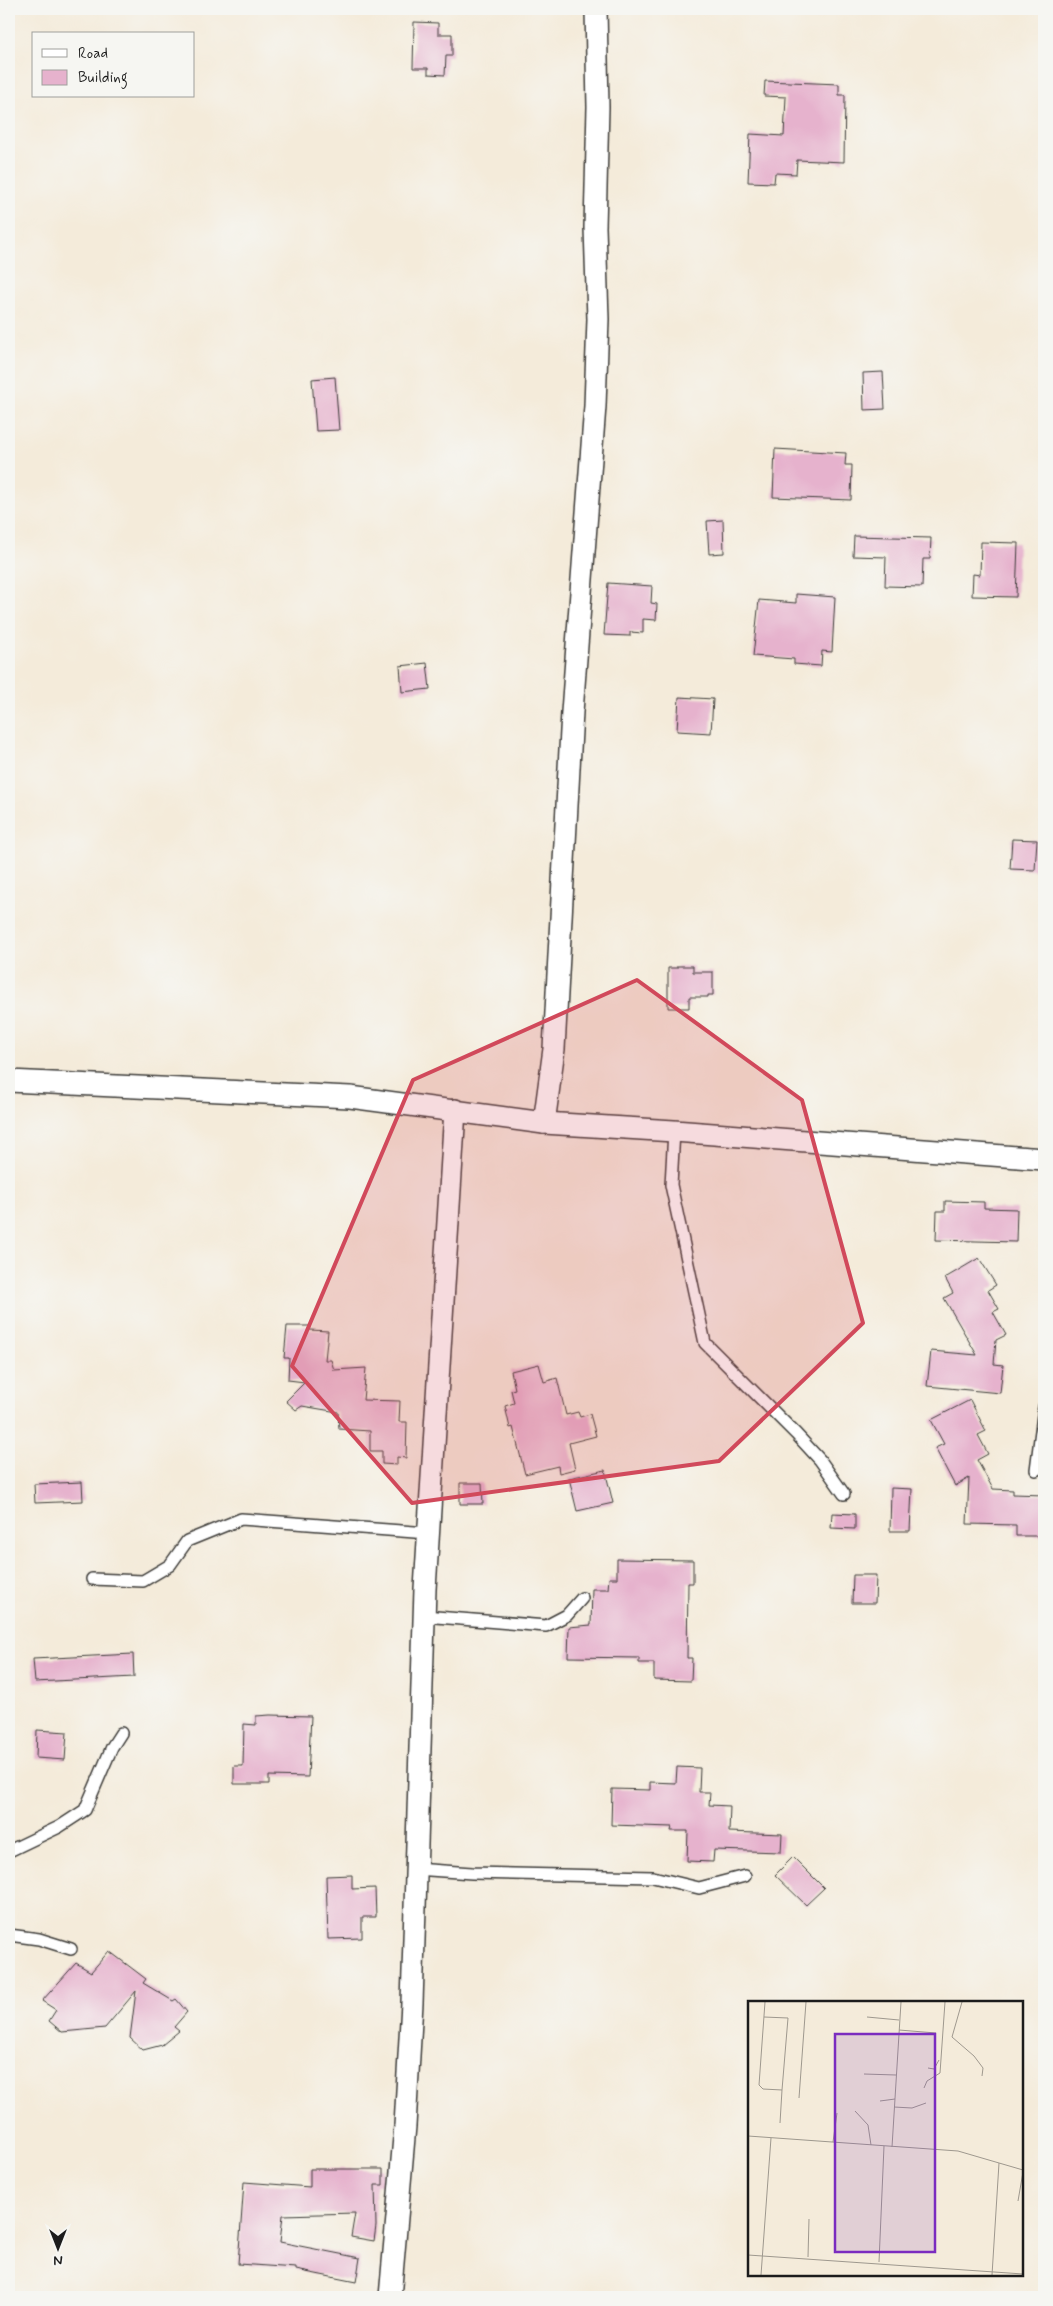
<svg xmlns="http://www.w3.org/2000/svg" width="1053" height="2306" font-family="Mynerve,sans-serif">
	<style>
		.building { fill: #e6b2cd }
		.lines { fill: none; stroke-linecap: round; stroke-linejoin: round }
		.service-casing { stroke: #3c3b38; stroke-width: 14 }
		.minor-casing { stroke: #3c3b38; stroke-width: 24 }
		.service { stroke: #fff; stroke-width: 11 }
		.minor { stroke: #fff; stroke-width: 21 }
		.marked { fill: #d1495b; fill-opacity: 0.2; stroke: #d1495b; stroke-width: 4; stroke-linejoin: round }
		.inset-road { fill: none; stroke: #9e988e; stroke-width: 1 }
		.view { fill: #7b2cbf; fill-opacity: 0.15; stroke: #7b2cbf; stroke-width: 2.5 }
		.inset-edge { fill: none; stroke: #1c1c1c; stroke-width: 2.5 }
	</style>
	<rect width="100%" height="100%" fill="#f6f6f2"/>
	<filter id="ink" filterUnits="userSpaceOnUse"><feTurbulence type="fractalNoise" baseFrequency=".02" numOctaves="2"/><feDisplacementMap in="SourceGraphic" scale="10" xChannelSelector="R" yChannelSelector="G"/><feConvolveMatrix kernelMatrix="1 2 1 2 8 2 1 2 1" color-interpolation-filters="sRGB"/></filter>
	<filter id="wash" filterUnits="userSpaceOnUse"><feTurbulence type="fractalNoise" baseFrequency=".0096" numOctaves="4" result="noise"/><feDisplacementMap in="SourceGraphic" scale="20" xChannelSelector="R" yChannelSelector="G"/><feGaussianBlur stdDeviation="1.12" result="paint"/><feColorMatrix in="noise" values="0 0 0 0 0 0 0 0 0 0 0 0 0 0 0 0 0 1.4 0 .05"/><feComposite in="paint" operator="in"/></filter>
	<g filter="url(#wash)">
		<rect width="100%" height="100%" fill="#f4ebda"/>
		<g id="blocks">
			<!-- building -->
			<g class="building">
				<polygon points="414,22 438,23 438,34 452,34 452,56 446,56 445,75 428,74 428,68 413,68"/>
				<polygon points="765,81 839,84 839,95 845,95 844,162 797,160 796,174 775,173 774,183 748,182 750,134 784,136 786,97 764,96"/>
				<polygon points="883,372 885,409 864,410 863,373"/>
				<polygon points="335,377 339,430 316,431 312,379"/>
				<polygon points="775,449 846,453 845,465 852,465 851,500 773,497"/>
				<polygon points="723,520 724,553 709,554 707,521"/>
				<polygon points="854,536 931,538 930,559 923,559 922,587 885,586 886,557 853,556"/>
				<polygon points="981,542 1018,543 1016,597 972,596 973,574 980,575"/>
				<polygon points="608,583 652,586 651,603 657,604 656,620 643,619 643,633 630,632 630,636 604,635"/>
				<polygon points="796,594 835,597 832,652 822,651 821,666 794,664 794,659 753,656 759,600 796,603"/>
				<polygon points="427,663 430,689 402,692 400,666"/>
				<polygon points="679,697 713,699 711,733 677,731"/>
				<polygon points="1012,839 1037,840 1035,870 1010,869"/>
				<polygon points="677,966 693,966 693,972 713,972 713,995 708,995 708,997 689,997 689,1008 668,1008 668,968 677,968"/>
				<polygon points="945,1201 984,1202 984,1208 1017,1209 1016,1242 936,1240 937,1211 945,1211"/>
				<polygon points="979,1258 996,1285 988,1290 999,1309 993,1312 1006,1335 996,1340 994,1364 1003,1365 1000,1393 927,1386 931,1351 977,1355 944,1298 953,1293 945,1278"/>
				<polygon points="287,1326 310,1326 310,1330 328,1331 325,1360 331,1360 334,1370 366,1368 363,1400 400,1401 399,1422 407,1422 406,1458 397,1457 397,1465 382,1464 382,1451 370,1451 370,1431 339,1429 338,1412 302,1406 296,1410 286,1401 305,1382 288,1380 289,1358 284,1358"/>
				<polygon points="539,1364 544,1382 557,1378 566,1415 578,1412 580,1417 590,1414 596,1436 569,1443 575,1469 559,1473 558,1466 525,1474 513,1427 510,1428 505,1406 514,1403 511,1390 515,1389 511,1371"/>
				<polygon points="970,1400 986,1431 978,1435 988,1454 977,1460 993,1489 1013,1490 1013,1494 1044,1495 1044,1536 1016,1536 1016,1525 967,1524 969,1478 955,1486 935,1448 944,1444 931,1420"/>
				<polygon points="605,1470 613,1503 577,1511 569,1478"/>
				<polygon points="82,1482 83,1501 35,1503 34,1484"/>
				<polygon points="460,1483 482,1483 483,1504 460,1504"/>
				<polygon points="891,1488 912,1489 910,1531 890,1531"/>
				<polygon points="832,1513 855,1514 855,1529 831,1528"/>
				<polygon points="617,1559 693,1560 693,1583 688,1583 687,1658 692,1658 691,1681 654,1680 654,1663 639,1663 639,1658 568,1657 569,1627 591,1625 592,1589 608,1589 609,1578 617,1578"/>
				<polygon points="853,1575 876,1575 875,1603 852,1603"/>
				<polygon points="133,1654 134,1677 35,1682 33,1659"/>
				<polygon points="270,1715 311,1716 308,1777 269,1776 269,1784 234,1784 234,1766 243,1766 244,1724 256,1725 256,1716"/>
				<polygon points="37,1730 67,1732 65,1760 36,1758"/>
				<polygon points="677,1767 700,1768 699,1792 710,1792 709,1805 730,1806 729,1832 782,1834 781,1852 714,1850 713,1862 687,1861 688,1831 671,1831 672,1827 611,1825 612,1789 650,1790 650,1782 676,1783"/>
				<polygon points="793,1857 824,1888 806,1905 775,1875"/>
				<polygon points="352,1875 352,1889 375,1888 376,1917 362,1917 362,1938 328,1939 326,1876"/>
				<polygon points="109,1951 146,1979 143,1983 173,2001 176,1999 187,2012 174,2027 179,2031 162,2045 143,2050 130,2038 136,1991 105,2028 62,2032 49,2021 56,2010 42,2001 76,1963 91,1972"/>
				<polygon points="310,2169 383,2169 383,2185 375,2185 376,2226 374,2241 351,2237 355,2213 283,2215 280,2242 360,2258 356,2282 296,2270 296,2268 238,2264 244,2182 310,2187"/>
			</g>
		</g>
	</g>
	<g filter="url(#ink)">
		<use href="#blocks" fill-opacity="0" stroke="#3c3b38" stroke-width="1"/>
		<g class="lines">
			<defs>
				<g id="service">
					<polyline points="674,1131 671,1185 705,1343 796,1434 820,1460 844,1494"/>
					<polyline points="1036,1470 1044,1407"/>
					<polyline points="92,1579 143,1581 170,1565 187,1541 241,1519 428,1533"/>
					<polyline points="424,1616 546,1626 567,1615 582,1598"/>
					<polyline points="9,1851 59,1827 85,1810 112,1747 121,1733"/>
					<polyline points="415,1869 472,1873 653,1877 699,1888 745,1876"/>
					<polyline points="9,1935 39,1939 71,1949"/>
				</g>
				<g id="minor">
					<polyline points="9,1081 350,1097 544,1123 674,1131 1044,1159"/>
					<polyline points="544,1123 554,1049 572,712 595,406 598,319 595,227 598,107 596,9"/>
					<polyline points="390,2297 405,2126 412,2003 425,1589 455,1110"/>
				</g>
			</defs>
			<!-- service casing -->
			<use href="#service" class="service-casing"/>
			<!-- minor casing -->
			<use href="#minor" class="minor-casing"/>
			<!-- service -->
			<use href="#service" class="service"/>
			<!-- minor -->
			<use href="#minor" class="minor"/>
		</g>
	</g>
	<!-- marked area -->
	<path class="marked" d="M637 980 802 1100 863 1323 719 1461 412 1503 292 1366 413 1080Z"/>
	<!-- overview -->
	<g transform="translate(748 2001)">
		<rect width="275" height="275" fill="#f4ebda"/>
		<path class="inset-road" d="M17 1 11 84 15 88 34 89 32 122M214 1 204 36 226 55 235 67 234 75M16 16 40 17 34 89M119 16 151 19M151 29 188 32M180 67 186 68 191 59M116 73 148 74M176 87 179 80 192 72 197 1M51 97 58 1M132 100 147 98M146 106 164 107 178 102M107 110 120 124 123 144M0 135 210 150 275 169M85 141 89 112M144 146 153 1M270 200 275 171M0 254 275 273M60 256 61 218M131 261 136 145M13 274 23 137M244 274 251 162"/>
		<path class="view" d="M87 33H187V251H87Z"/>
		<rect width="275" height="275" class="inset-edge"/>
	</g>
	<!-- margin -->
	<rect width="1053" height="2306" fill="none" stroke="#f6f6f2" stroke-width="30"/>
	<!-- legend -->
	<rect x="32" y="32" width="162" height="65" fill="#f6f6f2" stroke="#9f9f9c"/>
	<rect x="42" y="49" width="25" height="8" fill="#ffffff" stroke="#9f9f9c"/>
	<text x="78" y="58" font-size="15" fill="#1c1c1c">Road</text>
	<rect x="42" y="70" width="25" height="15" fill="#e6b2cd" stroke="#9f9f9c"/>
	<text x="78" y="82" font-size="15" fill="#1c1c1c">Building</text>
	<!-- north arrow -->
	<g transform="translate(58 2248) rotate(180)" stroke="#f6f6f2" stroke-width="4" paint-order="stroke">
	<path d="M0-4L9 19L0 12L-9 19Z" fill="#1c1c1c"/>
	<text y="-8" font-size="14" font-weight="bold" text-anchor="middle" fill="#1c1c1c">N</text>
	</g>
</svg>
